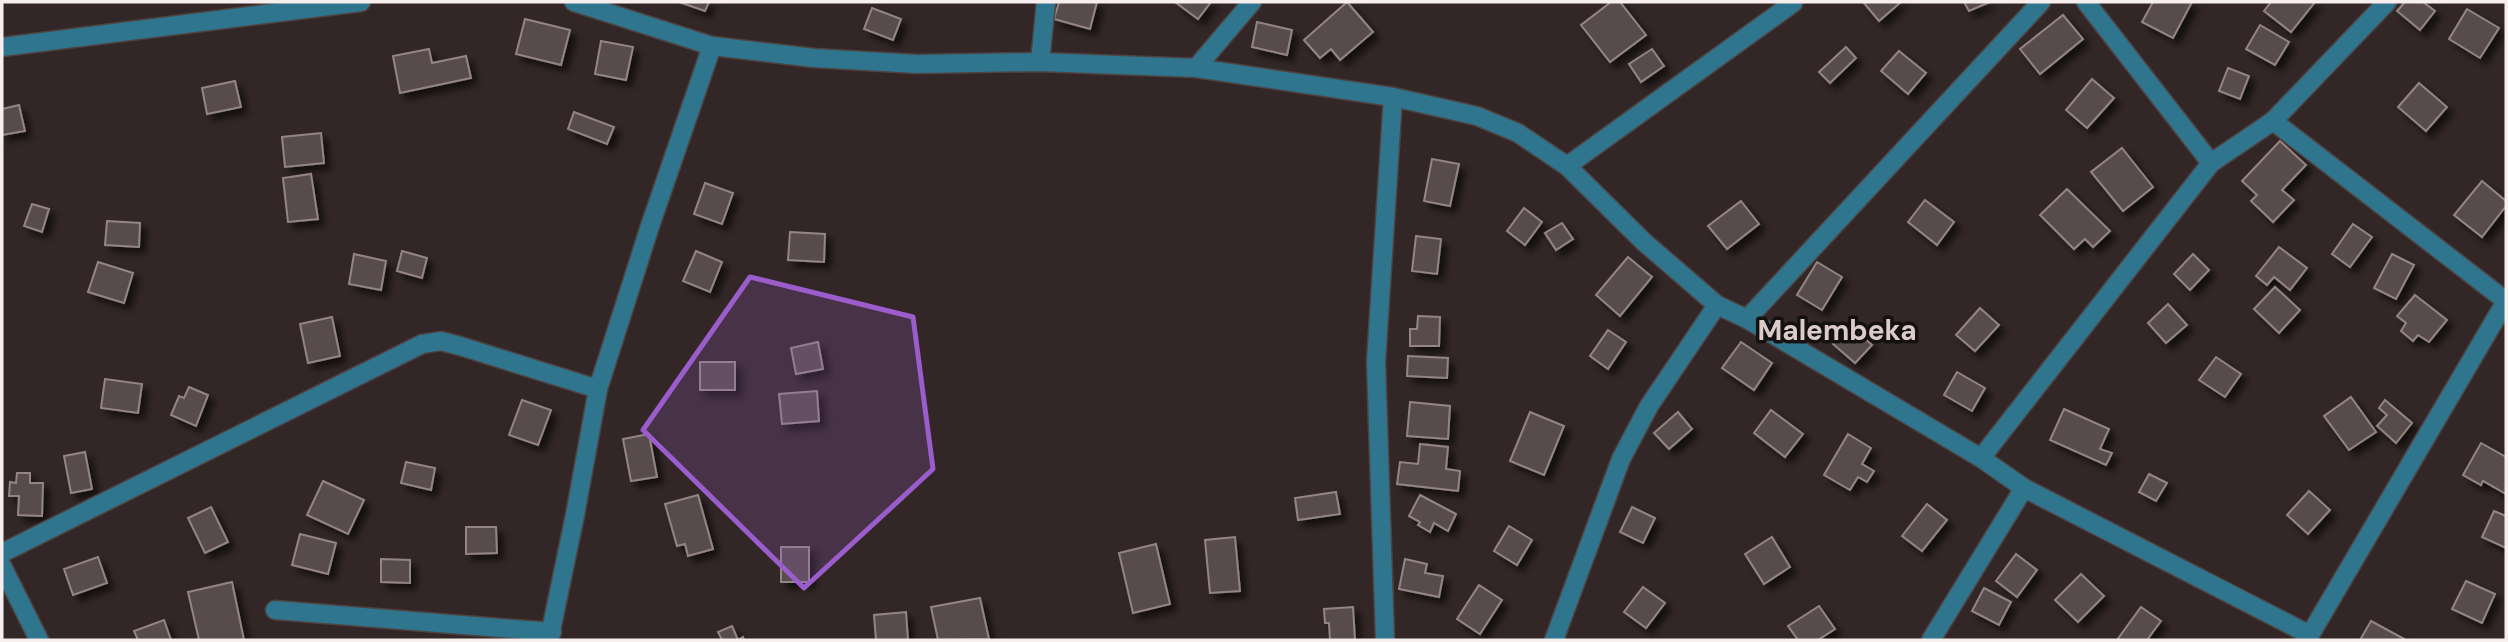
<svg xmlns="http://www.w3.org/2000/svg" width="2508" height="642" font-family="'DM Sans',sans-serif">
	<style>
		.building { fill: #584c4b; stroke: #938584; stroke-width: 2; filter: url(#shadow) }
		.lines { fill: none; stroke-linecap: round; stroke-linejoin: round }
		.street-casing { stroke: #4e4342; stroke-width: 21 }
		.street { stroke: #2e758d; stroke-width: 18 }
		.marked { fill: #9a5dcb; fill-opacity: 0.2; stroke: #9a5dcb; stroke-width: 5; stroke-linejoin: round }
		.labels { text-anchor: middle; stroke-width: 7; stroke-linejoin: round; paint-order: stroke }
		.district-label { font-size: 28px; font-weight: bold; fill: #dbccca; stroke: #161111 }
	</style>
	<defs>
		<filter id="shadow"><feDropShadow dx="6" dy="6" stdDeviation="3.5" flood-color="#0009"/></filter>
	</defs>
	<rect width="100%" height="100%" fill="#322726"/>
	<!-- building -->
	<g class="building">
		<polygon points="679,2 709,2 705,11"/>
		<polygon points="1059,2 1097,2 1090,29 1054,19"/>
		<polygon points="1175,2 1211,2 1198,19"/>
		<polygon points="1347,2 1373,32 1340,60 1331,49 1320,58 1304,40"/>
		<polygon points="1611,2 1620,2 1646,35 1610,62 1581,25"/>
		<polygon points="1863,2 1901,2 1879,21"/>
		<polygon points="1964,2 1990,2 1969,11"/>
		<polygon points="2153,2 2192,2 2173,38 2142,22"/>
		<polygon points="2271,2 2315,2 2291,32 2264,11"/>
		<polygon points="2405,2 2423,2 2435,11 2420,30 2397,11"/>
		<polygon points="872,8 901,19 893,40 864,29"/>
		<polygon points="2467,9 2499,28 2480,58 2449,39"/>
		<polygon points="2063,15 2083,39 2040,74 2020,49"/>
		<polygon points="525,19 570,30 561,65 516,54"/>
		<polygon points="1257,22 1292,30 1287,55 1252,47"/>
		<polygon points="2260,25 2289,42 2275,65 2246,49"/>
		<polygon points="601,41 633,47 626,80 595,74"/>
		<polygon points="1846,47 1856,58 1830,83 1819,72"/>
		<polygon points="429,49 432,63 466,56 471,78 400,93 393,56"/>
		<polygon points="1652,49 1664,66 1641,82 1629,64"/>
		<polygon points="1899,51 1926,73 1908,94 1881,71"/>
		<polygon points="2228,68 2249,76 2240,99 2219,91"/>
		<polygon points="2092,79 2114,98 2087,128 2066,110"/>
		<polygon points="235,81 241,107 207,114 202,88"/>
		<polygon points="2419,83 2447,107 2426,131 2398,107"/>
		<polygon points="19,105 25,131 2,135 2,109"/>
		<polygon points="574,112 614,127 607,144 568,129"/>
		<polygon points="321,133 324,163 285,167 282,137"/>
		<polygon points="2280,141 2306,165 2282,190 2294,200 2273,222 2251,201 2257,195 2242,181"/>
		<polygon points="2122,148 2153,187 2123,211 2091,172"/>
		<polygon points="1432,159 1459,164 1450,206 1424,201"/>
		<polygon points="311,174 318,219 288,222 283,178"/>
		<polygon points="2482,181 2506,201 2506,206 2482,237 2454,215"/>
		<polygon points="705,183 733,193 722,224 694,214"/>
		<polygon points="2067,189 2110,231 2093,247 2085,239 2074,249 2040,215"/>
		<polygon points="1925,200 1954,222 1937,245 1908,222"/>
		<polygon points="1741,201 1759,224 1727,249 1708,226"/>
		<polygon points="32,204 49,209 42,232 24,226"/>
		<polygon points="1524,208 1542,222 1525,245 1507,231"/>
		<polygon points="107,221 140,223 139,247 105,245"/>
		<polygon points="1562,223 1573,239 1556,250 1545,233"/>
		<polygon points="2353,224 2372,237 2350,267 2332,254"/>
		<polygon points="790,232 825,234 824,262 788,260"/>
		<polygon points="1416,236 1441,239 1437,274 1412,271"/>
		<polygon points="2279,247 2307,268 2290,290 2274,277 2267,285 2256,276"/>
		<polygon points="402,251 427,258 422,278 397,271"/>
		<polygon points="696,251 722,262 710,292 683,281"/>
		<polygon points="354,254 386,261 381,290 349,284"/>
		<polygon points="2193,254 2209,270 2190,290 2174,274"/>
		<polygon points="2392,254 2414,265 2396,299 2374,288"/>
		<polygon points="1628,257 1652,277 1620,316 1596,295"/>
		<polygon points="98,262 133,273 124,303 88,292"/>
		<polygon points="1817,262 1842,277 1822,310 1797,295"/>
		<polygon points="2275,287 2300,310 2279,333 2254,309"/>
		<polygon points="2415,295 2447,320 2429,342 2418,335 2413,341 2401,331 2406,323 2397,316"/>
		<polygon points="2168,304 2187,325 2166,343 2148,323"/>
		<polygon points="1980,308 1999,325 1975,351 1956,335"/>
		<polygon points="1418,316 1440,317 1439,346 1410,346 1410,329 1417,329"/>
		<polygon points="332,317 340,356 308,363 300,324"/>
		<polygon points="1850,325 1872,345 1855,363 1833,344"/>
		<polygon points="1608,330 1626,342 1608,369 1590,356"/>
		<polygon points="818,342 823,369 796,374 791,348"/>
		<polygon points="1741,342 1772,363 1754,390 1722,368"/>
		<polygon points="1408,356 1448,358 1447,378 1407,376"/>
		<polygon points="2216,357 2241,374 2225,397 2199,380"/>
		<rect x="700" y="362" width="35" height="28"/>
		<polygon points="1957,372 1985,388 1972,411 1944,395"/>
		<polygon points="105,379 142,384 138,413 101,408"/>
		<polygon points="189,387 208,395 196,426 171,415 179,396 184,398"/>
		<polygon points="817,391 819,421 782,424 779,394"/>
		<polygon points="2351,397 2376,432 2349,450 2324,416"/>
		<polygon points="522,400 551,410 538,445 509,435"/>
		<polygon points="2385,400 2412,423 2396,443 2377,426 2387,415 2379,408"/>
		<polygon points="1410,402 1450,406 1448,439 1407,436"/>
		<polygon points="2064,409 2109,429 2100,449 2112,453 2106,465 2050,440"/>
		<polygon points="1771,410 1803,434 1785,457 1754,433"/>
		<polygon points="1530,412 1564,426 1544,475 1510,461"/>
		<polygon points="1678,412 1692,429 1669,449 1654,433"/>
		<polygon points="649,434 657,477 631,481 623,439"/>
		<polygon points="1848,434 1871,448 1862,464 1874,471 1867,482 1858,477 1850,490 1824,475"/>
		<polygon points="2481,443 2506,457 2506,494 2483,481 2481,485 2463,475"/>
		<polygon points="1420,444 1448,447 1446,469 1460,471 1458,491 1397,484 1400,462 1418,464"/>
		<polygon points="85,452 92,489 71,493 64,456"/>
		<polygon points="406,462 435,468 431,490 401,483"/>
		<polygon points="17,473 30,473 30,483 43,483 42,516 18,515 19,496 9,496 10,482 16,483"/>
		<polygon points="2149,474 2167,483 2156,501 2139,492"/>
		<polygon points="323,481 364,500 348,534 307,515"/>
		<polygon points="2309,491 2330,510 2308,534 2287,515"/>
		<polygon points="1336,492 1340,514 1298,520 1295,498"/>
		<polygon points="698,495 713,549 688,556 685,544 677,546 665,504"/>
		<polygon points="1420,495 1456,514 1448,531 1434,523 1430,532 1418,525 1420,522 1409,516"/>
		<polygon points="1927,504 1947,520 1922,551 1902,536"/>
		<polygon points="211,507 228,542 205,553 188,518"/>
		<polygon points="1632,507 1655,518 1643,543 1620,532"/>
		<polygon points="2494,511 2506,516 2506,548 2482,537"/>
		<polygon points="1509,526 1532,540 1517,565 1494,551"/>
		<polygon points="466,527 496,527 497,553 466,554"/>
		<polygon points="300,534 336,543 328,574 292,565"/>
		<polygon points="1235,537 1240,591 1210,593 1205,540"/>
		<polygon points="1772,537 1790,567 1764,584 1745,554"/>
		<polygon points="1156,544 1170,604 1133,613 1119,553"/>
		<rect x="781" y="547" width="28" height="35"/>
		<polygon points="2016,554 2037,570 2017,597 1996,581"/>
		<polygon points="98,557 107,583 73,595 64,569"/>
		<polygon points="381,559 410,560 410,583 381,582"/>
		<polygon points="1405,559 1427,564 1425,573 1443,576 1439,597 1399,589"/>
		<polygon points="2081,574 2104,596 2078,622 2055,600"/>
		<polygon points="2466,581 2495,594 2482,623 2452,609"/>
		<polygon points="232,582 244,640 199,640 188,592"/>
		<polygon points="1479,585 1502,600 1480,634 1457,619"/>
		<polygon points="1643,587 1665,603 1646,628 1624,612"/>
		<polygon points="1984,588 2011,602 1999,625 1972,611"/>
		<polygon points="980,598 989,639 938,640 931,607"/>
		<polygon points="1819,606 1835,629 1818,640 1798,640 1788,626"/>
		<polygon points="1353,607 1355,640 1330,640 1329,623 1325,623 1324,609"/>
		<polygon points="2141,607 2161,621 2147,640 2117,640"/>
		<polygon points="906,612 908,640 876,640 874,615"/>
		<polygon points="164,620 171,640 138,640 134,631"/>
		<polygon points="2371,621 2406,640 2360,640"/>
		<polygon points="732,626 738,640 743,637 744,640 722,640 718,632"/>
	</g>
	<g class="lines">
		<defs>
			<g id="street">
				<polyline points="574,2 712,46 814,58 917,64 1040,62 1196,68 1393,97 1477,116 1518,133 1567,166 1644,242 1717,305 1747,319 1981,458 2024,488 2310,635"/>
				<polyline points="2086,2 2211,163"/>
				<polyline points="2,47 361,2"/>
				<polyline points="1040,62 1046,2"/>
				<polyline points="1196,68 1252,2"/>
				<polyline points="2273,121 2506,301"/>
				<polyline points="1567,166 1793,3"/>
				<polyline points="1747,319 2041,2"/>
				<polyline points="1981,458 2211,163 2273,121 2387,2"/>
				<polyline points="2,553 422,344 441,341 460,346 598,389"/>
				<polyline points="2,566 39,640"/>
				<polyline points="275,610 552,632"/>
				<polyline points="549,640 575,515 598,389 650,226 712,46"/>
				<polyline points="1385,640 1376,362 1393,97"/>
				<polyline points="1554,640 1621,459 1649,406 1717,305"/>
				<polyline points="1931,640 2024,488"/>
				<polyline points="2307,640 2506,301"/>
			</g>
		</defs>
		<!-- street casing -->
		<use href="#street" class="street-casing"/>
		<!-- street -->
		<use href="#street" class="street"/>
	</g>
	<!-- marked area -->
	<path class="marked" d="M750 277 913 317 933 469 804 588 643 430Z"/>
	<g class="labels">
		<!-- district labels -->
		<g class="district-label">
			<text x="1837" y="340">Malembeka</text>
		</g>
	</g>
	<!-- border -->
	<rect width="2508" height="642" fill="none" stroke="#f7efee" stroke-width="7"/>
</svg>
